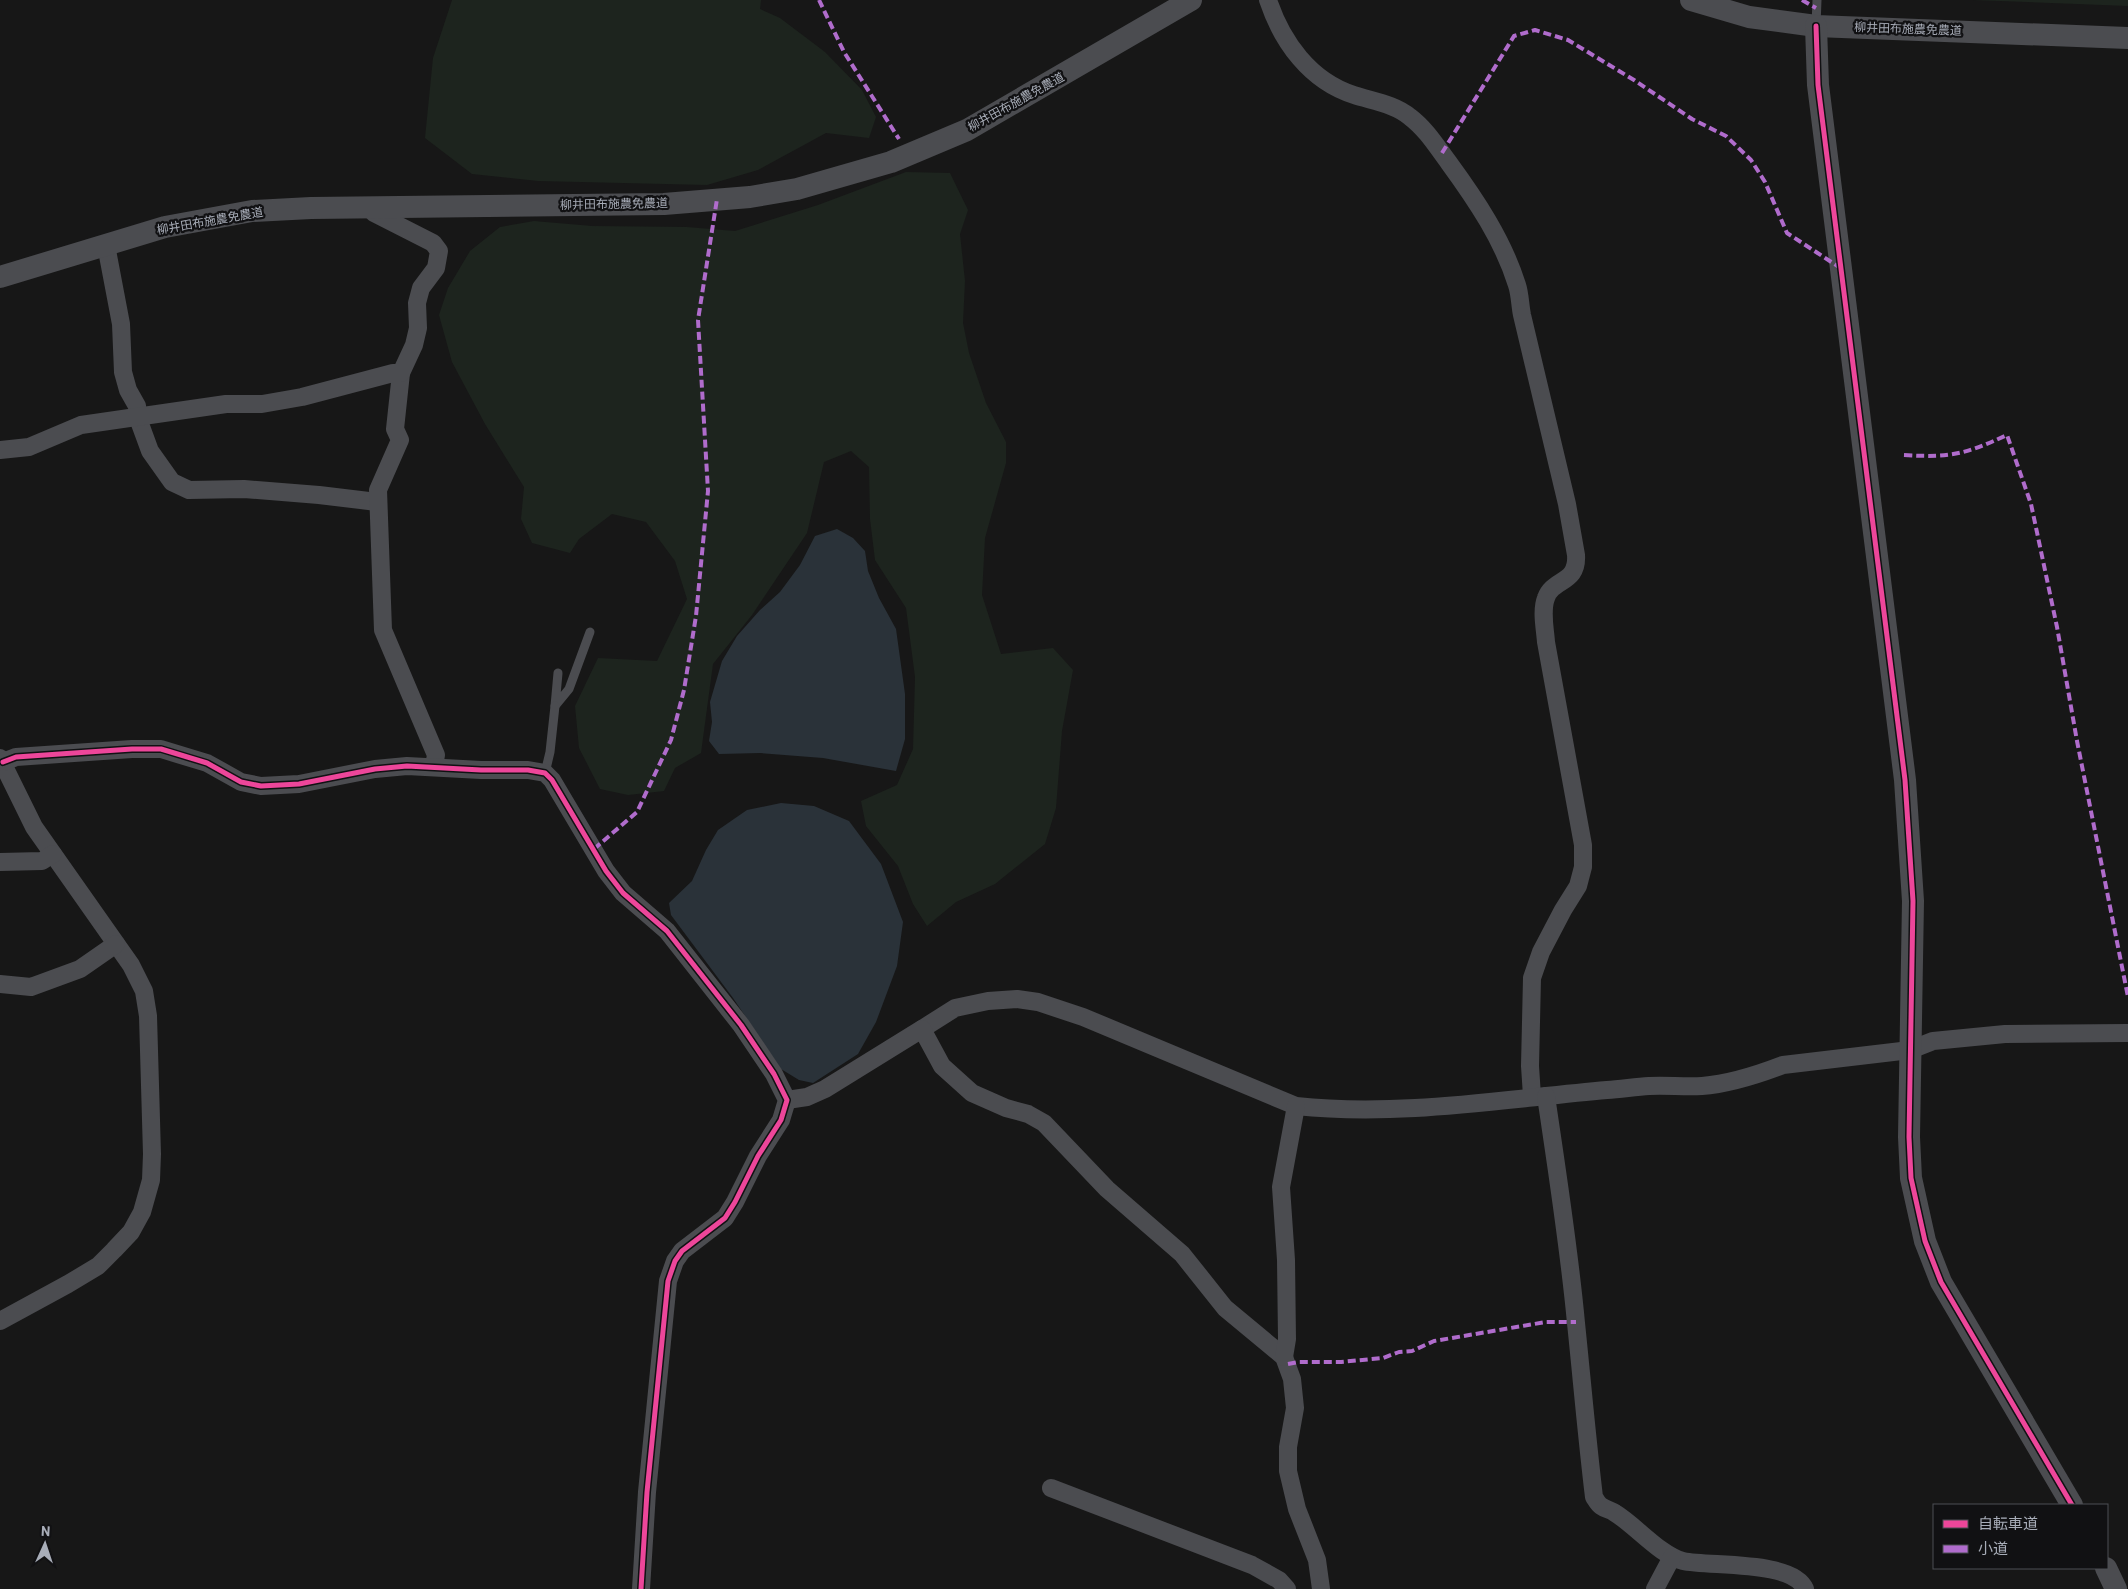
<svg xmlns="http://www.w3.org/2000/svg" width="2128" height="1589" font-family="Barlow,'Noto Sans JP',sans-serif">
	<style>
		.green { fill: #1d241e }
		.water { fill: #2a3239 }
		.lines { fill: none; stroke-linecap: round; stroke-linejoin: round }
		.service { stroke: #4b4c50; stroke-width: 9 }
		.minor { stroke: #4b4c50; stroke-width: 18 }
		.tertiary { stroke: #4b4c50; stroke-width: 22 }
		.quiet { stroke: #b06ccc; stroke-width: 4; stroke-dasharray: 8 4; stroke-linecap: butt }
		.cycleway-casing { stroke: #111113; stroke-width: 8 }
		.cycleway { stroke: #ed469a; stroke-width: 5 }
		.labels { text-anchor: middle; stroke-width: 4.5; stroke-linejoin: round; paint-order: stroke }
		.street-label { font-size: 12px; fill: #a8adb8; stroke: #111113 }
	</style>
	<rect width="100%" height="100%" fill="#171717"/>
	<!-- green -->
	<g class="green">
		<polygon points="452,0 761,0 760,9 780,18 825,52 862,90 876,117 869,138 826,133 758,170 707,185 538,181 472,174 425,138 433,58"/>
		<polygon points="1973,0 2128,0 2128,6"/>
		<polygon points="906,172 950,173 968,210 960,234 965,281 963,323 969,353 986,403 1006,442 1006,463 985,538 982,595 1001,654 1053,648 1073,670 1062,731 1056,808 1045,844 995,884 956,902 927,926 913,904 898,866 866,826 861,801 897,785 913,749 915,677 906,608 875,560 870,519 869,467 851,451 824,462 807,533 752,615 713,664 701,753 675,768 664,791 628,795 600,789 579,748 575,706 598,658 657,661 687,599 675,561 646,522 612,514 579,539 570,553 532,543 521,519 524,487 485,424 452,362 439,315 448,288 470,251 500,227 534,221 592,226 687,227 735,231 818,205"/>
	</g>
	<!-- water -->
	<g class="water">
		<polygon points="837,529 853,538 865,551 868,571 879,598 896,629 905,694 905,739 896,771 823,758 760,753 719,754 709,741 712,722 710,702 722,661 737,636 760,610 780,592 800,565 815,536"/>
		<polygon points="781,803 814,806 849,821 881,864 903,922 897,966 876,1022 858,1054 813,1083 799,1080 781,1069 733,998 671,915 669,903 692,881 706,850 718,830 747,810"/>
	</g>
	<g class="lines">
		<!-- service -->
		<g class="service">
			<polyline points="1816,25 1817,0"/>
			<polyline points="558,673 555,706 569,689 590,632"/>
			<polyline points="545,773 550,752 555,706"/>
		</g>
		<!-- minor -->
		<g class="minor">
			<path d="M1268 0C1282 42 1310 81 1354 95 1372 101 1395 104 1410 117 1426 129 1437 147 1449 163 1476 200 1503 240 1517 285 1520 294 1520 305 1522 315L1567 504 1576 555C1578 584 1553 578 1546 598 1541 611 1545 628 1546 642L1583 845V867L1578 886 1563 910 1541 952 1532 978 1530 1066 1532 1096"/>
			<polyline points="106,245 121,324 123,372 128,390 137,406 139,421 150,451 172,482 189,490 244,489 319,495 377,502"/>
			<polyline points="401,373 395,429 400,440 378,490 383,630 436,755 434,766"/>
			<polyline points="0,450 29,447 81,425 226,404 262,404 302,397 393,373 401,373 414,345 418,328 417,303 421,288 436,268 439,251 433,243 374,213 369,208"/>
			<polyline points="0,758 34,827 131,965 144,991 148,1016 152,1154 151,1180 142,1212 131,1232 114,1250 98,1266 68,1284 0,1321"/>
			<polyline points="3,762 16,757 132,749 161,749 207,763 241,782 261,786 299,784 375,769 407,766 481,770 528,770 545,773 552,780 606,871 623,893 667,931 741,1025 774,1074 787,1100 781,1120 758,1156 735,1202 725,1218 682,1251 675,1261 668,1281 647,1492 641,1589"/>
			<polyline points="0,862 42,861 53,854"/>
			<polyline points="0,984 31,987 80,969 116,944"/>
			<path d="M922 1029 955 1008 988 1001 1017 999 1038 1002 1083 1017 1296 1106C1399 1117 1504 1099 1607 1090 1621 1089 1635 1087 1649 1086 1666 1085 1684 1087 1702 1086 1729 1084 1757 1075 1783 1065L1910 1050 1933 1041 2005 1034 2128 1033"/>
			<path d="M1546 1096C1557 1171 1569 1247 1576 1323 1582 1381 1587 1439 1594 1497 1596 1500 1598 1504 1601 1506 1605 1509 1611 1510 1615 1513 1635 1525 1661 1556 1683 1561 1710 1567 1793 1560 1805 1589"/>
			<polyline points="787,1100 807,1097 825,1089 922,1029 942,1066 972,1093 1006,1108 1028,1114 1044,1123 1107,1189 1182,1254 1225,1308 1284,1357 1292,1379 1295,1408 1288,1447 1288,1471 1297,1509 1317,1560 1321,1589"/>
			<polyline points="1284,1357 1287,1339 1286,1260 1281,1187 1296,1106"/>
			<polyline points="1051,1488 1252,1565 1279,1580 1287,1589"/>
			<polyline points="1655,1589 1672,1557"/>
		</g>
		<!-- tertiary -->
		<g class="tertiary">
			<polyline points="1691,0 1749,17 1816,26 2128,38"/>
			<polyline points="1816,26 1818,85 1905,780 1913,901 1909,1137 1911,1178 1925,1241 1941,1282 2072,1505"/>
			<polyline points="0,277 165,227 252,211 311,208 664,204 750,197 797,189 891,162 967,130 1191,0"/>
			<polyline points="2106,1568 2116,1589"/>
		</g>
		<!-- quiet -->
		<g class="quiet">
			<polyline points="819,0 844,52 899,139"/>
			<polyline points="1802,0 1816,8"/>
			<polyline points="1442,153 1514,36 1535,30 1568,40 1634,80 1692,119 1726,136 1751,160 1765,182 1787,233 1842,269"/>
			<path d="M1904 455C1950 458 1966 454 2007 435L2031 504 2057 627 2077 741 2128 997"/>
			<polyline points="594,849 637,812 671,740 684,690 696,616 708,491 698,320 717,199"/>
			<polyline points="1288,1364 1298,1362 1341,1362 1383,1358 1399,1352 1412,1351 1434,1341 1546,1322 1576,1322"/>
		</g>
		<defs>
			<g id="cycleway">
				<polyline points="1816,26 1818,85 1905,780 1913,901 1909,1137 1911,1178 1925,1241 1941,1282 2072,1505"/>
				<polyline points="3,762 16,757 132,749 161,749 207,763 241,782 261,786 299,784 375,769 407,766 481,770 528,770 545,773 552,780 606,871 623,893 667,931 741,1025 774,1074 787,1100 781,1120 758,1156 735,1202 725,1218 682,1251 675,1261 668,1281 647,1492 641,1589"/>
			</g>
		</defs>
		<!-- cycleway casing -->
		<use href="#cycleway" class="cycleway-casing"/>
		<!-- cycleway -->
		<use href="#cycleway" class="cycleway"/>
	</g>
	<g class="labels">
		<!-- street labels -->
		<g class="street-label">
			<text transform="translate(1908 29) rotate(2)" y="4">柳井田布施農免農道</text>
			<text transform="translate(1016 102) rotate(-29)" y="4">柳井田布施農免農道</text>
			<text transform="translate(614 204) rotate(-1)" y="4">柳井田布施農免農道</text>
			<text transform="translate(210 221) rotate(-10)" y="4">柳井田布施農免農道</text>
		</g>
	</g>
	<!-- legend -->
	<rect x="1933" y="1504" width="175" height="65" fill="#111113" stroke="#4d4f55"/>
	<rect x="1943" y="1520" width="25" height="8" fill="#ed469a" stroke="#4d4f55"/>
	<text x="1978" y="1529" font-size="15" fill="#a8adb8">自転車道</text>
	<rect x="1943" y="1545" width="25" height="8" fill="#b06ccc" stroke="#4d4f55"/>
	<text x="1978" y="1554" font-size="15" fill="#a8adb8">小道</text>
	<!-- north arrow -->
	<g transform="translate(45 1544) rotate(3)" stroke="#111113" stroke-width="4" paint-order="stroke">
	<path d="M0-4L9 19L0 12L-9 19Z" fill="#a8adb8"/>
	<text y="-8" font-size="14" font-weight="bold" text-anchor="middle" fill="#a8adb8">N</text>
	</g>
</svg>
